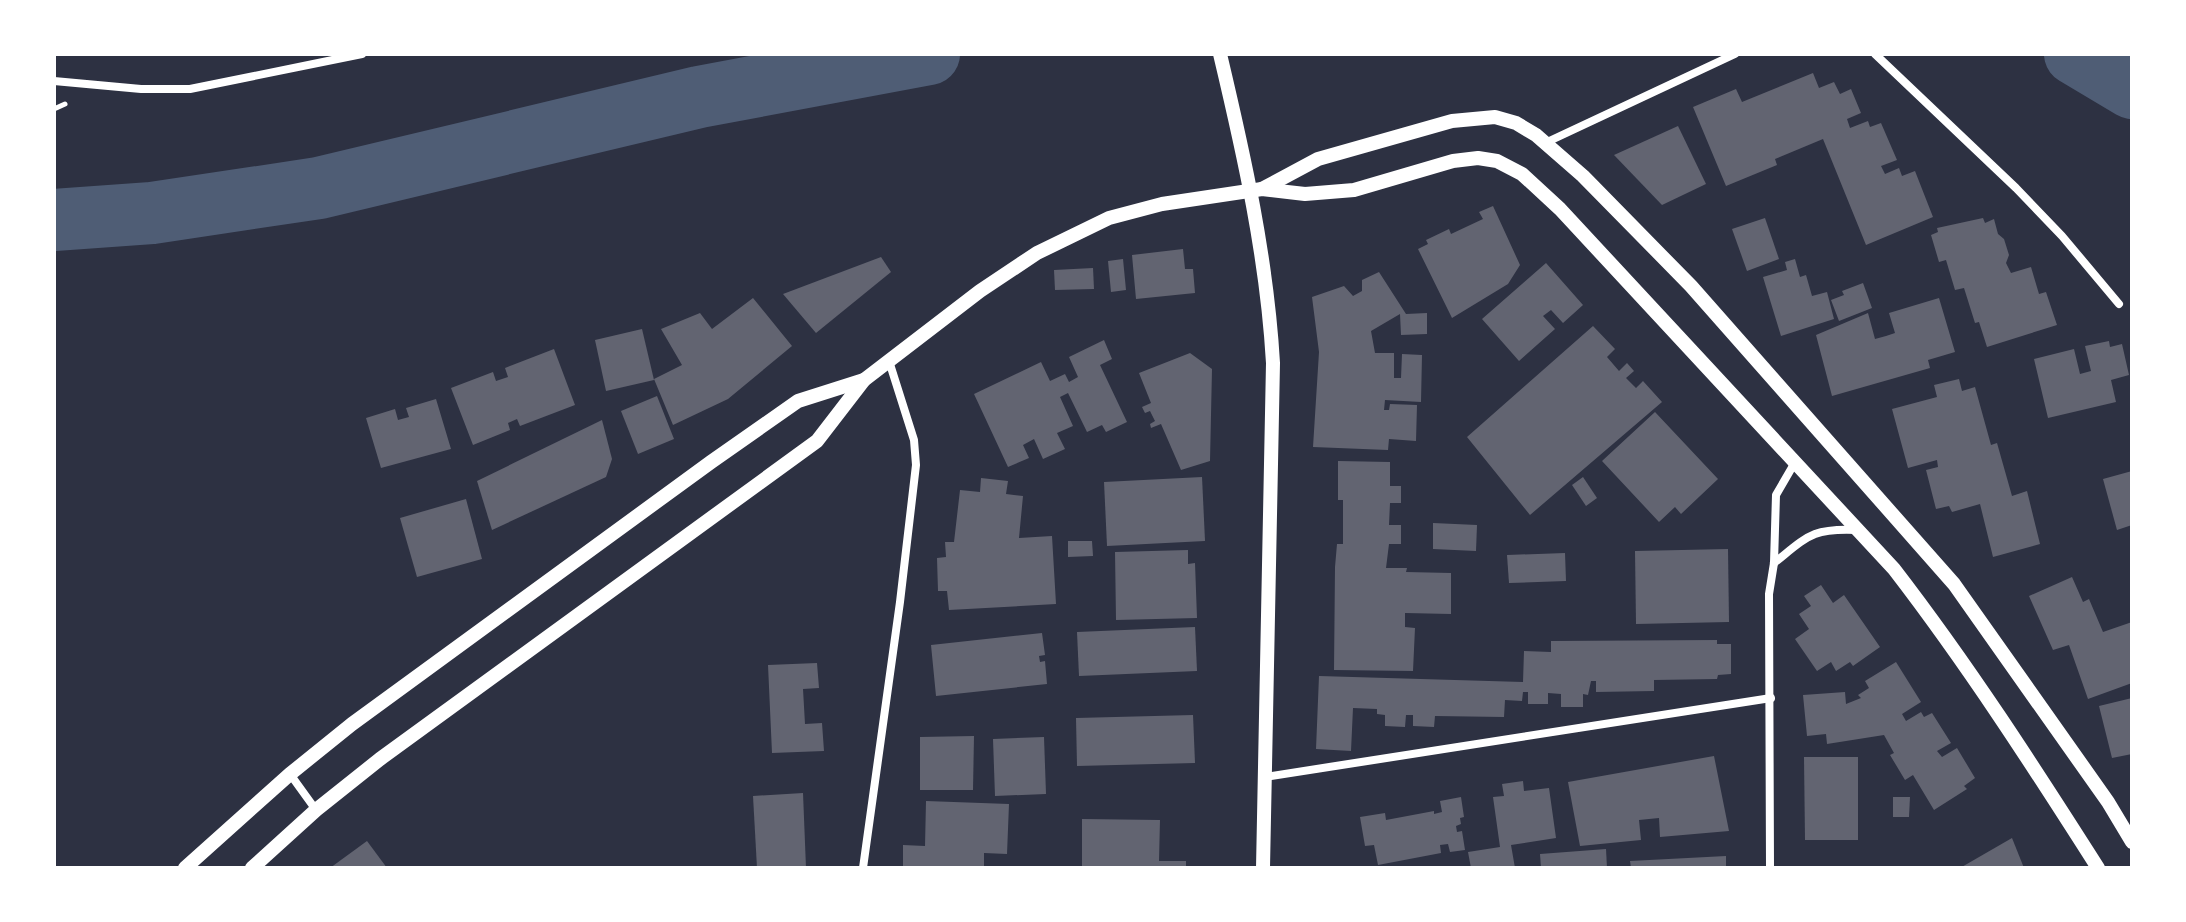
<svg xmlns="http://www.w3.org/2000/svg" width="2186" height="922" font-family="Arial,sans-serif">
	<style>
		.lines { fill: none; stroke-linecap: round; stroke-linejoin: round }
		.river { stroke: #4f5d75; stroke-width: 62 }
		.building { fill: #626471 }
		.path { stroke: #fff; stroke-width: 5 }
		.minor { stroke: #fff; stroke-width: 8 }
		.tertiary { stroke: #fff; stroke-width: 14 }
	</style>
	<rect width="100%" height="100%" fill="#2d3142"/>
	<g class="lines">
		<!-- river -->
		<g class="river">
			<polyline points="2075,54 2132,88"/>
			<polyline points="54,220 152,213 319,188 699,97 929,54"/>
		</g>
	</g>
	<!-- building -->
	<g class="building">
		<polygon points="1813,73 1819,88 1834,82 1840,94 1851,89 1861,113 1847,119 1850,128 1868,121 1870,127 1881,123 1897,160 1881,166 1885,174 1899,168 1902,176 1915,171 1933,217 1866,245 1823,139 1775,159 1777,165 1726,186 1693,107 1736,89 1742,102"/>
		<polygon points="1678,126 1706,184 1662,205 1614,155"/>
		<polygon points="1493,206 1520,265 1508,284 1452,318 1418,249 1428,244 1426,240 1449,229 1451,234 1483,219 1479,212"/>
		<polygon points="1765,218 1779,259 1747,271 1732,229"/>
		<polygon points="1983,218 1985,223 1994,219 1998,234 2004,239 2009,255 2006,263 2011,273 2031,267 2039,294 2046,292 2057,325 1987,347 1979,322 1975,323 1964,288 1955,290 1946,260 1939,262 1931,235 1938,232 1937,228"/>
		<polygon points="1183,249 1185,269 1193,269 1195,293 1136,299 1132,255"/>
		<polygon points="881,257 891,272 816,333 783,294"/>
		<polygon points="1123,259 1126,290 1111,292 1108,261"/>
		<polygon points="1795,259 1800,277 1806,275 1812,296 1827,292 1834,319 1781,336 1763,277 1787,270 1785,262"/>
		<polygon points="1546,263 1583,305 1563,323 1551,310 1543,316 1555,329 1519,361 1482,319"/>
		<polygon points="1093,268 1094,289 1055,290 1054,270"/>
		<polygon points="1379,272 1406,314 1427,313 1427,334 1401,335 1400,314 1371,331 1375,353 1394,353 1394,378 1401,378 1402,354 1422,355 1421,402 1385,400 1384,410 1389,410 1390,404 1417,405 1416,441 1389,439 1388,450 1313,447 1319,352 1312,297 1344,286 1353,296 1362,291 1362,280"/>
		<polygon points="1863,283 1872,308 1839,321 1831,300 1844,295 1842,291"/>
		<polygon points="753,298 792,346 728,399 673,425 654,379 682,365 661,329 700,313 712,329"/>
		<polygon points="1939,298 1955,352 1928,360 1930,368 1832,396 1816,335 1868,313 1875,339 1886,336 1895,333 1889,313"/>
		<polygon points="1593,326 1615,349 1607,357 1619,371 1627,363 1634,371 1626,378 1636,388 1643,381 1662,402 1530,515 1467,437"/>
		<polygon points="642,329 654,380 606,391 595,340"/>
		<polygon points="1104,340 1112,359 1100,365 1127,422 1106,432 1102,425 1087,432 1068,393 1060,397 1073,426 1057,433 1065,449 1043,459 1034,439 1023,445 1029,458 1008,467 974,394 1041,362 1050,381 1065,374 1069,382 1078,377 1069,357"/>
		<polygon points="2109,341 2110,347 2122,344 2129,375 2111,380 2116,402 2048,418 2034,359 2074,349 2080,374 2091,371 2085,346"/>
		<polygon points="554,349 575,405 520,426 517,419 508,423 510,430 473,445 451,388 493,372 496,381 508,377 505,368"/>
		<polygon points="1190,353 1212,369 1210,461 1181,470 1161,424 1151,428 1150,424 1155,421 1150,411 1145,413 1142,407 1151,403 1139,373"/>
		<polygon points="1959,379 1962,391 1975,387 1991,445 1997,443 2012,496 2027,491 2040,544 1993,557 1980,504 1952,512 1949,506 1936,509 1926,470 1938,467 1937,460 1908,468 1892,409 1937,397 1934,385"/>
		<polygon points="657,396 674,439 638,454 621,411"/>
		<polygon points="436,399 451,449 381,468 366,418 395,409 398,420 409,417 406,408"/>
		<polygon points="1655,412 1718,479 1681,514 1675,507 1659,522 1602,461"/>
		<polygon points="602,420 612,459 606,477 492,530 477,481"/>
		<polygon points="1338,461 1390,462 1390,486 1401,486 1401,503 1390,503 1389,525 1401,525 1401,544 1389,544 1386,568 1407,568 1406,572 1451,573 1451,614 1405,613 1405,627 1415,628 1413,671 1334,670 1335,567 1337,544 1343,544 1343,500 1338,500"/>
		<polygon points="2132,471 2132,525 2117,530 2103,479"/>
		<polygon points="1202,477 1205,541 1107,546 1104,482"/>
		<polygon points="1583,477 1597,498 1586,506 1572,485"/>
		<polygon points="981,478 1008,481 1006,494 1023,496 1019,538 1052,536 1056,604 949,610 947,591 938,591 937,558 946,557 945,542 954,542 960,490 980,492"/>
		<polygon points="466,499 482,559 417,577 400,518"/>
		<polygon points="1433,523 1477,525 1476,551 1433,549"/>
		<polygon points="1068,541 1092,541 1093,556 1068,557"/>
		<polygon points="1728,549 1729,622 1636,624 1635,551"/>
		<polygon points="1188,550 1188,564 1195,563 1197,618 1116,620 1115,552"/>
		<polygon points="1565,553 1566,581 1509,583 1507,555"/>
		<polygon points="2072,577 2083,602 2089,599 2103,632 2132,622 2132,683 2088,699 2069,645 2053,650 2029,596"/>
		<polygon points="1821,585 1833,603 1844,595 1880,647 1853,666 1850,662 1836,671 1831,662 1817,671 1795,639 1809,629 1799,614 1811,606 1804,596"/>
		<polygon points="1195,627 1197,671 1079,676 1077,632"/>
		<polygon points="1042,633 1045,655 1039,656 1040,662 1045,661 1047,684 936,696 931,645"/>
		<polygon points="1717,640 1717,644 1731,644 1731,674 1718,675 1717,679 1654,680 1654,691 1596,692 1596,681 1591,681 1588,695 1583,694 1583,707 1561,707 1561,694 1548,693 1548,704 1528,704 1528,692 1523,692 1522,701 1505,700 1504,717 1435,716 1434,727 1413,726 1413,715 1406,715 1405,727 1385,726 1385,715 1377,714 1377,709 1353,708 1351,751 1316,749 1319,676 1523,682 1524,651 1551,652 1551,641"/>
		<polygon points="1896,662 1921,702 1902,714 1906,721 1921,712 1924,717 1932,713 1951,743 1937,751 1942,757 1957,748 1975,778 1964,786 1967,789 1934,810 1913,775 1905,780 1890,755 1894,753 1884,735 1827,744 1826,734 1807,736 1803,695 1845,692 1846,704 1861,698 1858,695 1869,688 1865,681"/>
		<polygon points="817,663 819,688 803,689 805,724 822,723 824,751 772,753 768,665"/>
		<polygon points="2132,698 2132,754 2112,758 2099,706"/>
		<polygon points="1193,715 1195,763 1077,766 1076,718"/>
		<polygon points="974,736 973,790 920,790 920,737"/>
		<polygon points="1044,737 1046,794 995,796 993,739"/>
		<polygon points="1714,756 1729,831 1660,837 1659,818 1639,820 1641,840 1580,846 1568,782"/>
		<polygon points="1804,757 1858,757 1858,840 1805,840"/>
		<polygon points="1523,781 1524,791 1549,788 1556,838 1511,845 1515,868 1471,868 1468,852 1500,847 1493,797 1504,796 1502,784"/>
		<polygon points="803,793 806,868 757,868 753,796"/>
		<polygon points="1461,797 1464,817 1460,818 1461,824 1456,826 1457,832 1462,831 1465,850 1450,852 1448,844 1440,845 1441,853 1378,865 1374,845 1365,846 1360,817 1385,813 1386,820 1434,811 1434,814 1442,812 1440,801"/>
		<polygon points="1893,797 1910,797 1909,817 1893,817"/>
		<polygon points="926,801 1009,804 1007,854 984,853 984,868 903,868 903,845 925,846"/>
		<polygon points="1082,819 1160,820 1159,861 1186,861 1186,868 1082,868"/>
		<polygon points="2012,838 2024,868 1960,868"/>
		<polygon points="367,841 387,868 330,868"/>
		<polygon points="1606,849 1607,868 1541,868 1540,854"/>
		<polygon points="1726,856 1726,868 1631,868 1630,861"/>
	</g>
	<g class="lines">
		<!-- path -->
		<polyline class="path" points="54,109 65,104"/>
		<!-- minor -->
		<g class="minor">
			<polyline points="1875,54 2016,188 2062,236 2119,304"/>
			<polyline points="54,81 141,89 190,89 362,54"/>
			<polyline points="1545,143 1735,54"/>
			<path d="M1774 563C1808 536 1812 528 1857 530"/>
			<polyline points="290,774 316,810"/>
			<polyline points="1265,777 1771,698"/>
			<polyline points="863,868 900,602 916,465 914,440 889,361"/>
			<polyline points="1770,868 1769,594 1774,563 1776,495 1794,464"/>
		</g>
		<!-- tertiary -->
		<g class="tertiary">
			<path d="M1220 54C1244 155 1267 258 1273 363L1263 868"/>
			<polyline points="1262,189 1318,159 1452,121 1495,117 1516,123 1536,135 1583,176 1691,286 1954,584 2108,802 2132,842"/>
			<polyline points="185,868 290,774 352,724 711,462 798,401 864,380"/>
			<path d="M252 868 316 810 380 759 817 441 864 380 980 291 1037 253 1109 218 1162 204 1262 189 1305 194 1354 190 1453 161 1478 158 1497 161 1522 174 1560 209 1894 569C1968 665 2033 766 2098 868"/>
		</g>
	</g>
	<!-- border -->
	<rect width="2186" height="922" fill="none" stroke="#ffffff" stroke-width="112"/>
</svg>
